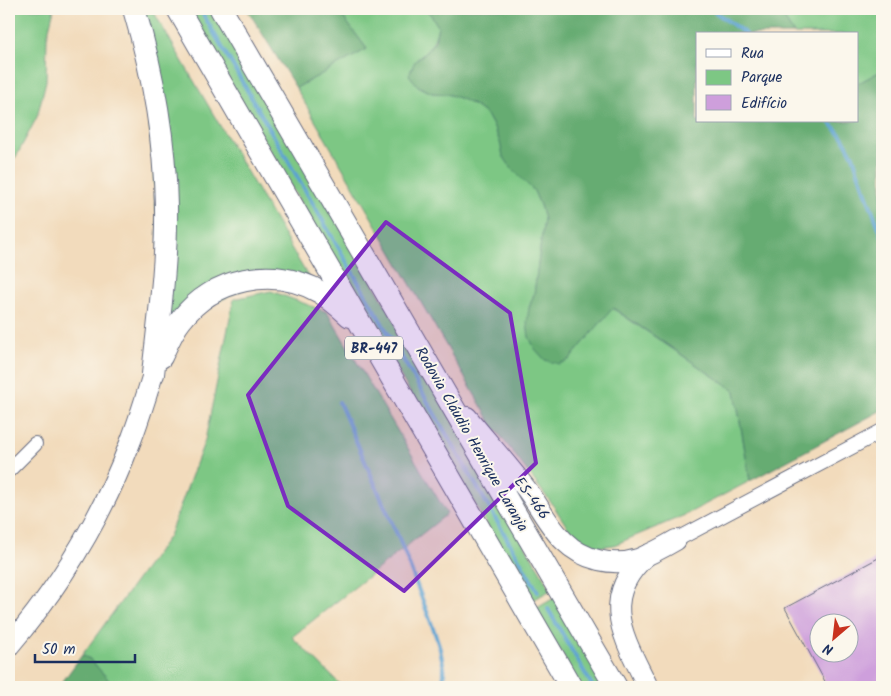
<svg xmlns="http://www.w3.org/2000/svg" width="891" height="696" font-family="Kalam,sans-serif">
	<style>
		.green { fill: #7dc784; stroke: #4c7b71 }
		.forest { fill: #66ac72; stroke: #406e68 }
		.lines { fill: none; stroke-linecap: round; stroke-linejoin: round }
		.stream { stroke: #5ba2d1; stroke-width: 4 }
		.building { fill: #ce9fdc; fill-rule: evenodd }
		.street-casing { stroke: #666b7f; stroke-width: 16 }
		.secondary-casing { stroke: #666b7f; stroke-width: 22 }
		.primary-casing { stroke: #666b7f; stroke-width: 24 }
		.street { stroke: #fff; stroke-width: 14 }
		.secondary { stroke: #fff; stroke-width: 20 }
		.primary { stroke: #fff; stroke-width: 22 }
		.marked { fill: #7b2cbf; fill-opacity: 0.2; stroke: #7b2cbf; stroke-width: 4; stroke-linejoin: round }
		.labels { text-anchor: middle; stroke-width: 4; stroke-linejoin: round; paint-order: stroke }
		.shield { fill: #fbf7ec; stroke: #5e6b89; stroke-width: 1 }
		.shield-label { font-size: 14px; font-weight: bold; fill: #1b2f5e }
		.street-label { font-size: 15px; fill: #1b2f5e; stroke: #fbf7ec }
	</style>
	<rect width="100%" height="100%" fill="#fbf7ec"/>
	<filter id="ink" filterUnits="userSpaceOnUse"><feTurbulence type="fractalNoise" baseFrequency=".02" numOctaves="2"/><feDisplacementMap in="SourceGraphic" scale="10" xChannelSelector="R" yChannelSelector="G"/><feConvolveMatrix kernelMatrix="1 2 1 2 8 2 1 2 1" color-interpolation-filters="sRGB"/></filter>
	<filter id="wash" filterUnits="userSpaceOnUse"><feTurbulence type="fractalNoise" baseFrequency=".0096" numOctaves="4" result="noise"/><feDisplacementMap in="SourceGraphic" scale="20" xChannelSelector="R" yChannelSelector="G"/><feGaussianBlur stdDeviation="1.12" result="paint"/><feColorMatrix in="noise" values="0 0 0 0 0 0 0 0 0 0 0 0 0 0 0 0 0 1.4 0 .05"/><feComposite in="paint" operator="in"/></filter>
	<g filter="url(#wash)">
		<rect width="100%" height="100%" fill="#f2dbbc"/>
		<!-- green -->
		<g class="green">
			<polygon points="9,9 54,9 47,37 46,81 37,117 16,157 9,161"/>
			<polygon points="141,9 152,9 310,280 281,272 165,326"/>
			<polygon points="188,9 214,9 551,590 531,601"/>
			<path d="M337 9H424L430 13 438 26C434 45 430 49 415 61L418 86 432 93 447 94 462 99 475 106 487 115 495 129 500 142 523 180 534 191 540 205 544 219 534 294 529 308 569 360 612 308 735 391 750 481 685 515 614 545 599 547 591 545 578 539 572 534 552 504 493 426 296 88 367 49Z"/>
			<polygon points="778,9 878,9 882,15 882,65 879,72 857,84 857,34 794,34"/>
			<polygon points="271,291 327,312 447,514 292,637 343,687 115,687 90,659 82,655 169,536 205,440 234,299"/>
			<polygon points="556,597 608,687 581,687 535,609"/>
		</g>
		<!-- forest -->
		<g class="forest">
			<polygon points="247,9 337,9 367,49 296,88"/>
			<polygon points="424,9 778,9 794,34 697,34 697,121 857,121 857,84 879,72 882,65 882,380 881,383 882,386 882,410 750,481 735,391 613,308 569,360 559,364 545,360 535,349 529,337 527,322 529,308 534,294 544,219 540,205 534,191 512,169 503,156 500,142 495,129 487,115 475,106 462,99 447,94 432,93 418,86 409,75 415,61 426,52 435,41 438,26 430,14"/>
			<polygon points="82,655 90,659 115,687 57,687 63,681"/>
		</g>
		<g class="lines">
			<!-- stream -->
			<g class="stream">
				<polyline points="200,9 538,592"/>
				<polyline points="711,9 746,34"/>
				<polyline points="829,121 843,138 853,156 858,172 882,236"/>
				<polyline points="339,402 400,541 432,625 439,645 444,668 443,687"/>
				<polyline points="548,609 593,687"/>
			</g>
		</g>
		<g id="blocks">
			<!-- building -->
			<path class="building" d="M882 556V687H828L785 608ZM818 624H848V654H818Z"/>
		</g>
	</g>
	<g filter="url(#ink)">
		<use href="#blocks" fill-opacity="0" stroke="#666b7f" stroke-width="1"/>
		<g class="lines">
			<defs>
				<g id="street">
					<polyline points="9,470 35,444"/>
					<polyline points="676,540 882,431"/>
				</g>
				<g id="secondary">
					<path d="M467 417C488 443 511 468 530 494 541 509 550 528 564 541 583 560 613 567 638 559 651 554 664 547 676 540"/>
					<path d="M647 555C597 599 625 639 648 687"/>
					<path d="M9 646C60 586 102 517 130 443 139 420 146 397 153 374"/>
				</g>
				<g id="primary">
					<path d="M134 9C153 73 165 139 166 207 167 263 159 318 153 374"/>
					<polyline points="178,9 571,687"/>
					<polyline points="221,9 616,687"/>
					<path d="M161 357C167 344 172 331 181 320 213 278 273 265 320 292 331 299 340 307 350 316"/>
				</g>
			</defs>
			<!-- street casing -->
			<use href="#street" class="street-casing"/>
			<!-- secondary casing -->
			<use href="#secondary" class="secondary-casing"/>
			<!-- primary casing -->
			<use href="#primary" class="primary-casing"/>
			<!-- street -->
			<use href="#street" class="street"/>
			<!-- secondary -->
			<use href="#secondary" class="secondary"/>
			<!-- primary -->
			<use href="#primary" class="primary"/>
		</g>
	</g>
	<!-- marked area -->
	<path class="marked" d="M386 222 510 313 536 463 404 591 288 506 248 395Z"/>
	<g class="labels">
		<!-- shield labels -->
		<rect class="shield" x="345" y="336.5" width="58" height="23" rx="4"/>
		<g class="shield-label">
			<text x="374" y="353">BR-447</text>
		</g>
		<!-- street labels -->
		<g class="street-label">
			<text transform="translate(472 439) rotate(60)" y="5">Rodovia Cláudio Henrique Laranja</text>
			<text transform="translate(532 498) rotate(54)" y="5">ES-466</text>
		</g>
	</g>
	<!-- margin -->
	<rect width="891" height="696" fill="none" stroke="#fbf7ec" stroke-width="30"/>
	<!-- legend -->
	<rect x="696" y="32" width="162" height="90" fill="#fbf7ec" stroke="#a1a7b3"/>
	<rect x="706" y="49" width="25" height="8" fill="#ffffff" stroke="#a1a7b3"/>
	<text x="741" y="58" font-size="15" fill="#1b2f5e">Rua</text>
	<rect x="706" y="70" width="25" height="15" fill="#7dc784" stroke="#a1a7b3"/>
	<text x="741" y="82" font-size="15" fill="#1b2f5e">Parque</text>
	<rect x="706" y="95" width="25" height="15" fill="#ce9fdc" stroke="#a1a7b3"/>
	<text x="741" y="108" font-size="15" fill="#1b2f5e">Edifício</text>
	<!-- north arrow -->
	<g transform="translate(834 638) rotate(208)"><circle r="24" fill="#fbf7ec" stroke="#a1a7b3"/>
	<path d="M0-4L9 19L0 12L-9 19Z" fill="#c8321e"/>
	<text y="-8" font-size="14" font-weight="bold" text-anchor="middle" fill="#1b2f5e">N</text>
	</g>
	<!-- scale -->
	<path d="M35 654v8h100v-8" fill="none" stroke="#1b2f5e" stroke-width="2.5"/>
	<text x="42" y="654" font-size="15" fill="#1b2f5e" stroke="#fbf7ec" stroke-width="4" paint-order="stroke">50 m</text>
</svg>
